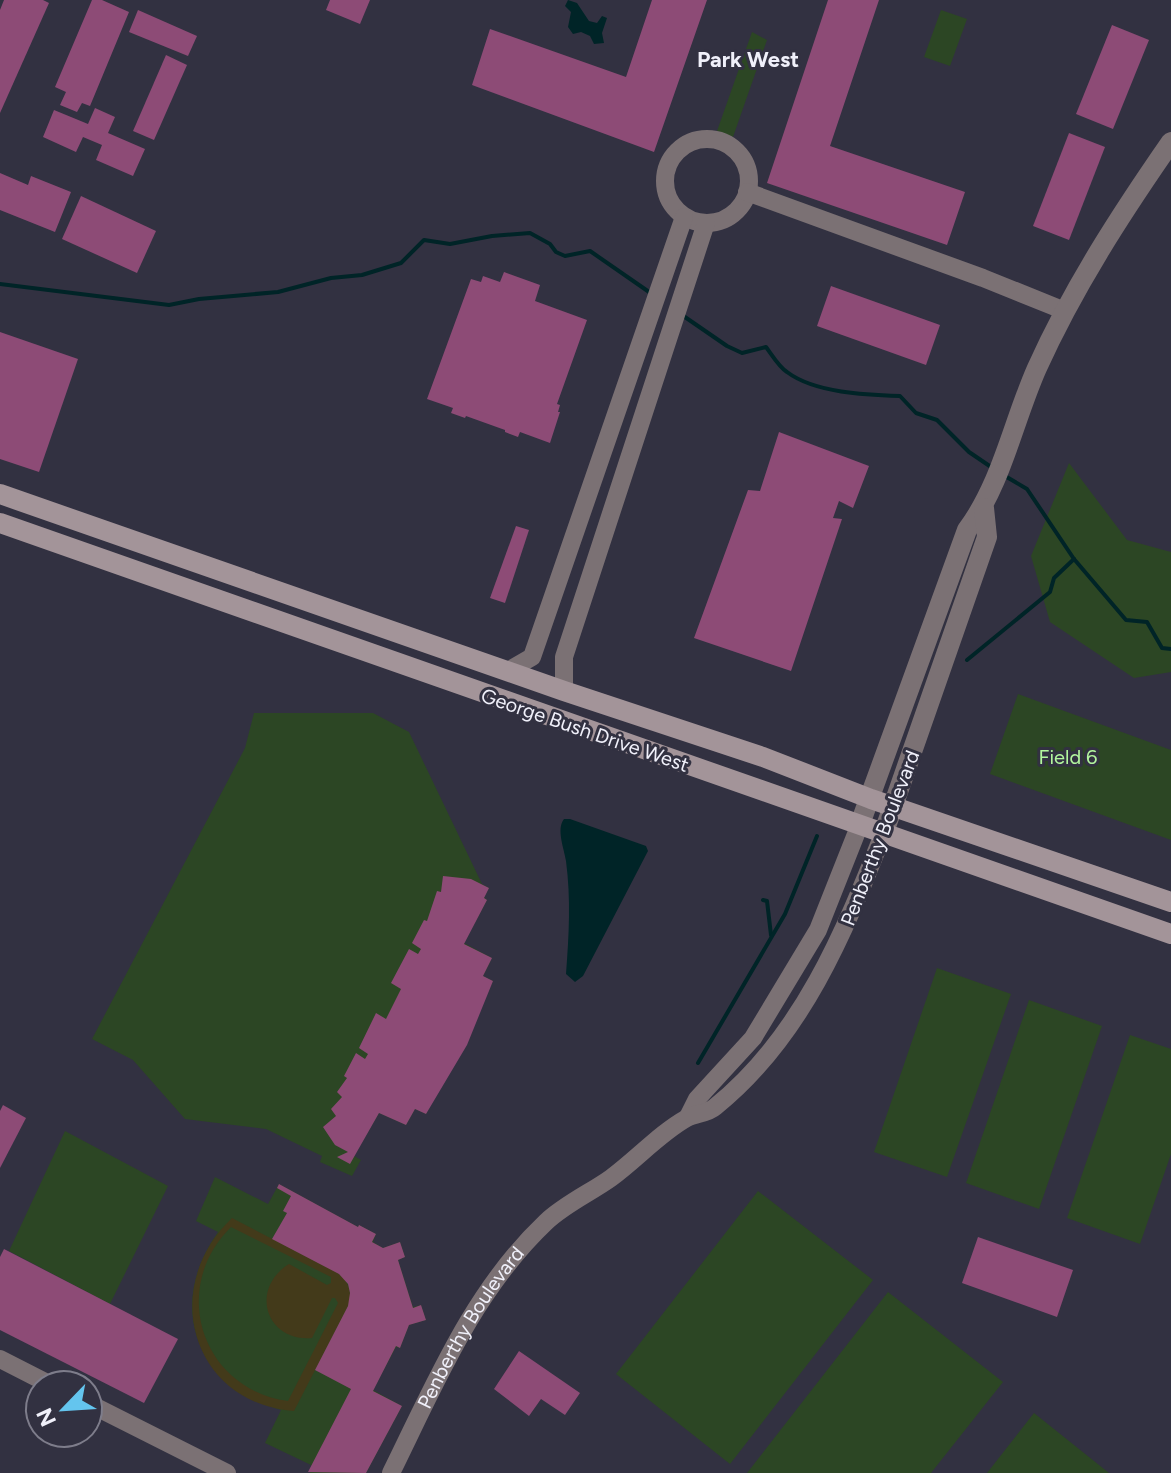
<svg xmlns="http://www.w3.org/2000/svg" width="1171" height="1473" font-family="Figtree,sans-serif">
	<style>
		.green { fill: #2c4624 }
		.sand { fill: #433a1a; fill-rule: evenodd }
		.water { fill: #002427 }
		.lines { fill: none; stroke-linecap: round; stroke-linejoin: round }
		.stream { stroke: #002427; stroke-width: 4 }
		.building { fill: #8d4b76 }
		.minor { stroke: #7b7174; stroke-width: 18 }
		.tertiary { stroke: #7b7174; stroke-width: 20 }
		.secondary { stroke: #a39499; stroke-width: 20 }
		.labels { text-anchor: middle; stroke-width: 6; stroke-linejoin: round; paint-order: stroke }
		.street-label { font-size: 20px; fill: #f0f0fa; stroke: #323141 }
		.park-label { font-size: 20px; fill: #b2f69e; stroke: #323141 }
		.neighbourhood-label { font-size: 22px; font-weight: bold; fill: #f0f0fa; stroke: #323141 }
	</style>
	<rect width="100%" height="100%" fill="#323141"/>
	<!-- green -->
	<g class="green">
		<polygon points="941,10 967,19 950,66 924,57"/>
		<polygon points="752,32 767,40 733,137 717,131"/>
		<polygon points="1069,463 1127,540 1171,552 1171,672 1134,678 1050,622 1031,556"/>
		<polygon points="1018,694 1171,750 1171,840 990,774"/>
		<polygon points="254,713 373,713 409,732 482,884 489,888 484,897 487,900 464,943 492,958 483,976 493,981 426,1114 415,1109 406,1125 379,1113 354,1156 361,1160 352,1176 320,1162 322,1156 266,1129 185,1119 133,1060 92,1039 245,748"/>
		<polygon points="937,968 1011,994 947,1177 874,1152"/>
		<polygon points="1029,1000 1102,1026 1039,1209 966,1183"/>
		<polygon points="1130,1035 1171,1049 1171,1154 1140,1244 1067,1218"/>
		<polygon points="65,1131 168,1186 110,1304 9,1251"/>
		<path d="M215 1177 268 1204 279 1184 358 1227 359 1225 376 1234 373 1242 383 1248 400 1242 405 1257 398 1260 413 1307 421 1305 426 1320 409 1325 400 1348 396 1347 373 1390 402 1406 366 1473H310L311 1465 265 1443 281 1410C195 1384 166 1306 218 1232L196 1221Z"/>
		<polygon points="758,1191 873,1280 730,1464 616,1374"/>
		<polygon points="888,1292 1003,1382 931,1473 747,1473"/>
		<polygon points="1034,1413 1109,1473 987,1473"/>
	</g>
	<!-- sand -->
	<path class="sand" d="M232 1218 336 1272C348 1280 353 1292 348 1306L294 1411C191 1403 159 1287 232 1218ZM231 1227 331 1277V1283L327 1285 289 1264C249 1289 266 1342 312 1338L332 1298H335L338 1303 288 1401C201 1389 169 1288 231 1227Z"/>
	<!-- water -->
	<g class="water">
		<polygon points="568,0 577,3 589,21 597,23 602,16 607,18 602,33 604,43 594,44 590,36 581,32 573,34 568,27 571,12 565,6"/>
		<path d="M564 819H570L646 846 648 851 583 976 575 982 566 974C569 935 571 899 566 861 564 848 556 829 564 819Z"/>
	</g>
	<g class="lines">
		<!-- stream -->
		<g class="stream">
			<polyline points="0,284 169,305 199,299 278,292 331,278 362,275 401,263 424,240 450,244 492,236 530,233 550,244 556,252 565,256 590,251 652,294"/>
			<path d="M682 315 727 346 742 353 766 347C772 355 779 367 787 372 815 393 866 395 900 396L916 413 937 420 969 452 994 469"/>
			<polyline points="1005,476 1027,489 1074,559 1126,620 1147,622 1162,648 1171,649"/>
			<polyline points="967,660 1050,592 1054,578 1074,559"/>
			<polyline points="763,900 767,901 771,935"/>
			<polyline points="698,1063 785,914 817,836"/>
		</g>
	</g>
	<!-- building -->
	<g class="building">
		<polygon points="4,0 43,0 49,3 0,113 0,10"/>
		<polygon points="92,0 102,0 129,12 90,106 82,103 77,112 60,105 66,92 55,87"/>
		<polygon points="330,0 370,0 360,24 326,10"/>
		<polygon points="652,0 707,0 654,152 472,85 490,29 626,77"/>
		<polygon points="828,0 879,0 830,146 965,192 947,245 767,183"/>
		<polygon points="138,10 197,36 188,56 129,32"/>
		<polygon points="1112,25 1149,40 1113,129 1076,114"/>
		<polygon points="166,55 187,65 154,140 133,131"/>
		<polygon points="95,108 115,117 108,133 145,149 133,176 96,160 102,145 83,137 76,152 43,137 54,110 88,124"/>
		<polygon points="1069,133 1105,147 1069,240 1033,226"/>
		<polygon points="0,173 28,185 31,176 71,192 55,232 0,210"/>
		<polygon points="81,196 156,231 137,273 62,239"/>
		<polygon points="504,272 540,285 535,301 587,320 557,404 560,405 558,412 560,412 550,443 520,432 518,437 505,432 505,430 466,416 465,418 451,413 453,408 427,399 471,279 481,282 483,276 500,282"/>
		<polygon points="831,286 940,325 926,365 817,326"/>
		<polygon points="0,332 78,359 39,472 0,459"/>
		<polygon points="779,432 869,466 853,508 839,501 833,518 842,519 791,671 694,638 748,490 760,491"/>
		<polygon points="516,526 529,530 505,603 490,598"/>
		<polygon points="443,876 471,879 489,888 484,898 487,900 464,944 492,958 483,976 493,981 467,1045 426,1114 415,1109 406,1125 379,1113 350,1164 337,1157 348,1152 335,1145 323,1127 336,1116 331,1109 342,1097 337,1092 347,1078 344,1076 356,1053 365,1059 368,1054 359,1048 376,1013 386,1019 401,989 391,983 409,949 418,954 421,949 412,943 424,920 427,921 437,891 441,892"/>
		<polygon points="3,1105 26,1118 0,1168 0,1111"/>
		<polygon points="279,1184 358,1227 359,1225 376,1234 372,1242 383,1248 400,1242 405,1257 398,1260 413,1308 421,1305 426,1320 409,1325 400,1348 396,1346 373,1391 402,1406 366,1473 308,1472 351,1389 315,1370 348,1306 350,1293 348,1284 339,1274 272,1239 287,1213 283,1211 291,1196 277,1188"/>
		<polygon points="978,1237 1073,1270 1057,1317 962,1283"/>
		<polygon points="4,1249 178,1339 144,1403 0,1330 0,1257"/>
		<polygon points="519,1351 580,1393 565,1415 541,1399 529,1416 494,1389"/>
	</g>
	<g class="lines">
		<!-- minor -->
		<g class="minor">
			<circle cx="707" cy="181" r="42"/>
			<polyline points="747,192 983,278 1065,311"/>
			<polyline points="508,671 532,657 684,217"/>
			<polyline points="564,691 564,657 706,223"/>
			<polyline points="688,1117 697,1099 753,1038 818,930 860,824"/>
			<polyline points="0,1359 51,1385"/>
			<polyline points="88,1403 227,1473"/>
			<path id="s1" d="M391 1473C435 1384 473 1291 546 1222 565 1204 590 1193 611 1178 637 1159 660 1133 687 1118 696 1113 707 1114 715 1107 802 1037 844 933 884 832"/>
		</g>
		<!-- tertiary -->
		<g class="tertiary">
			<path d="M860 824 967 530C1002 483 1013 422 1037 368 1073 288 1121 214 1171 142"/>
			<polyline points="884,832 987,537 984,508"/>
		</g>
		<!-- secondary -->
		<g class="secondary">
			<polyline points="0,494 564,691 763,757 871,799 1171,902"/>
			<polyline points="0,523 1171,934"/>
		</g>
	</g>
	<g class="labels">
		<!-- street labels -->
		<g class="street-label">
			<text transform="translate(585 730) rotate(19)" y="7">George Bush Drive West</text>
			<text transform="translate(880 838) rotate(-69)" y="7">Penberthy Boulevard</text>
			<text dy="7" stroke="none"><textPath href="#s1" startOffset="166">Penberthy Boulevard</textPath></text>
		</g>
		<!-- park labels -->
		<g class="park-label">
			<text x="1068" y="764">Field 6</text>
		</g>
		<!-- neighbourhood labels -->
		<g class="neighbourhood-label">
			<text x="748" y="67">Park West</text>
		</g>
	</g>
	<!-- north arrow -->
	<g transform="translate(64 1409) rotate(245)"><circle r="38" fill="#323141" stroke="#7e7d8b" stroke-width="2"/>
	<path d="M0-6L14 30L0 20L-14 30Z" fill="#64c5ee"/>
	<text y="-12" font-size="22" font-weight="bold" text-anchor="middle" fill="#f0f0fa">N</text>
	</g>
</svg>
